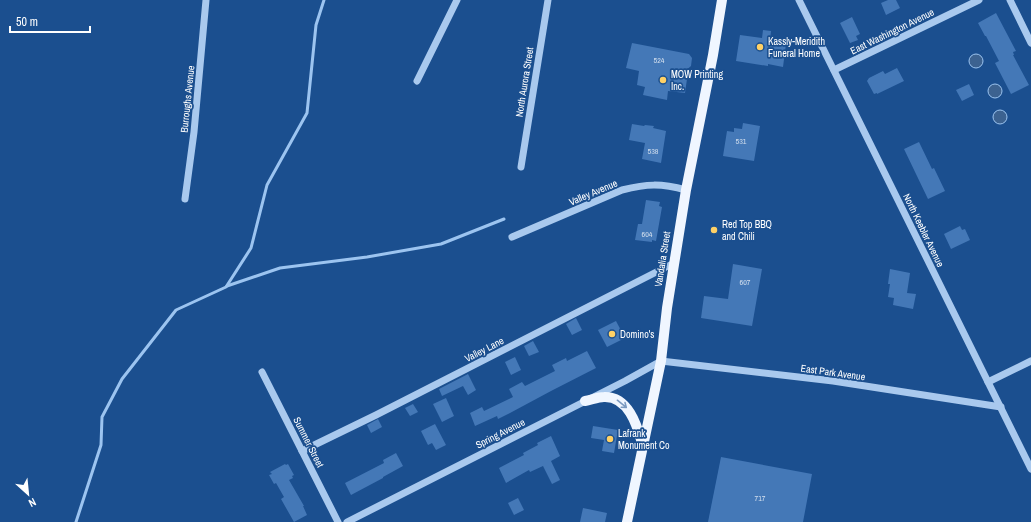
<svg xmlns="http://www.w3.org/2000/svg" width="1031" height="522" font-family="'Archivo Narrow',sans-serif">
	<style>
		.water { fill: #3c6290; stroke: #9cc4f0 }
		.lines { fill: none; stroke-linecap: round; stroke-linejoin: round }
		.stream { stroke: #9cc4f0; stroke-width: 3 }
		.building { fill: #4478b7 }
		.minor { stroke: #a9c9ee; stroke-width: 7 }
		.major { stroke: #f0f6ff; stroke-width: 10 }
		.oneway { stroke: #7b9ac1 }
		.poi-dot { fill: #ffd166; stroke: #1b4f8f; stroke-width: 1.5 }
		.labels { text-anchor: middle; stroke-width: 3.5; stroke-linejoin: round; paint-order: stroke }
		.number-label { font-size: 8px; fill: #d0dded }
		.street-label { font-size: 10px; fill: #fff; stroke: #1b4f8f }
		.poi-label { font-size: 10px; fill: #fff; stroke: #1b4f8f; text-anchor: start }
	</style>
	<rect width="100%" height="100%" fill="#1b4f8f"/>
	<!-- water -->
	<g class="water">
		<circle cx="976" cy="61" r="7"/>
		<circle cx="995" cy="91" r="7"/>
		<circle cx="1000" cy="117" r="7"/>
	</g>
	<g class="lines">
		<!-- stream -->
		<g class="stream">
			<polyline points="227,286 280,268 367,257 441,244 504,219"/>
			<polyline points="76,522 101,445 102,417 122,379 176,310 226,287 251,248 267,185 307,113 316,25 324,0"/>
		</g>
	</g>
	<!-- building -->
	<g class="building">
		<polygon points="888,0 896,0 900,8 886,15 881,3"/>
		<polygon points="996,13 1016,51 1013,52 1014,55 1013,55 1029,85 1011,94 995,63 999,61 986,36 985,36 978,23"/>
		<polygon points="852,17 860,34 856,36 858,40 850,43 840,23"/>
		<polygon points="763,30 771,31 770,40 773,40 773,42 786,44 783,67 768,64 768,66 736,61 740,35 762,38"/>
		<polygon points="632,43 689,54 692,58 691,66 678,77 687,79 685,93 668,91 667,100 643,95 645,87 637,85 639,71 626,68"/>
		<polygon points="897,68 904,81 877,94 877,93 874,94 867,81 869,78 883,71 885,74"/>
		<polygon points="969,84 974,95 962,101 956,90"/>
		<polygon points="743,123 760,126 754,161 723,156 727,131 734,132 734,128 742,129"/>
		<polygon points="632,124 644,126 645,125 654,126 653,128 666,131 661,163 642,159 645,143 629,140"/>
		<polygon points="919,142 932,169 934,168 945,191 928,199 904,149"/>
		<polygon points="646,200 660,202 659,206 662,207 656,241 652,240 652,242 635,240 638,224 642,224"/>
		<polygon points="960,226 962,230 965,229 970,240 951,249 944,234"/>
		<polygon points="733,264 762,269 752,326 701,318 704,296 728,299"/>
		<polygon points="890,269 910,273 907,293 916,294 913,309 893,305 894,298 888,297 890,284 888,284"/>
		<polygon points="576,318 582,330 572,335 566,324"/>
		<polygon points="616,321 625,338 607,347 598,330"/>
		<polygon points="533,341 539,352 529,356 524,346"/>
		<polygon points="587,351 596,368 551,391 510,413 498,419 497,416 475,426 470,413 482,407 484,411 513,397 509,389 522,382 525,386 555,371 552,365 566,358 567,361"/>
		<polygon points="515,357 521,370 511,375 505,362"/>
		<polygon points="468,374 476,390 468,395 463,386 442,396 439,389"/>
		<polygon points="446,398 454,416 442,422 433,404"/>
		<polygon points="413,404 418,412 410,416 405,408"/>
		<polygon points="378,419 382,427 371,433 367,425"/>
		<polygon points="435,424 446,445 436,450 432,443 428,445 421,431"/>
		<polygon points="593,426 618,430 614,453 602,451 604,440 591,438"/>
		<polygon points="551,436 560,456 551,461 560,480 552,484 543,466 530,472 529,470 506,483 499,468 522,456 524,455 523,453 538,445 537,443"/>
		<polygon points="396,453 403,466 383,477 383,478 351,495 345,483 384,463 383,460"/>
		<polygon points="721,457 812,474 803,522 708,522"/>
		<polygon points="285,464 286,465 288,464 294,475 292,476 293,478 289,480 304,506 303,506 307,515 294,522 281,499 284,497 276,483 274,484 269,475 272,474 270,472"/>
		<polygon points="518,498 524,510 514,515 508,503"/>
		<polygon points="583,508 607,513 605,522 580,522"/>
	</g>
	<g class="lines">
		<!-- minor -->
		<g class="minor">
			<polyline points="799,0 1031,469"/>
			<polyline points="1010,0 1031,43"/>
			<polyline points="834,70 979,0"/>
			<polyline points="417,81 457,0"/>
			<polyline points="521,167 548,0"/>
			<polyline points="185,199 194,132 206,0"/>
			<path d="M512 237 622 190C647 184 660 183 686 190"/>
			<polyline points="262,372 338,522"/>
			<polyline points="988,382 1031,361"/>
			<polyline points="302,451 376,415 674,263"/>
			<polyline points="347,522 625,381 661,361 833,381 1001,407"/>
		</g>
		<!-- major -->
		<g class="major">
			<path d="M585 401C591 400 598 397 604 397 628 396 637 425 642 443"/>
			<polyline points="627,522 661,361 667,308 686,190 713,55 722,0"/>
		</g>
	</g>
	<!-- one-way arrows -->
	<defs><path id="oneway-shaft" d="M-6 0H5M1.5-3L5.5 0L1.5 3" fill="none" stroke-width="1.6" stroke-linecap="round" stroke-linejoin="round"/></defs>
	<use class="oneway" href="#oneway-shaft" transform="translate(622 404) rotate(39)"/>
	<!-- markers -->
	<g class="poi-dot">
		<circle cx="760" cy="47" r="4"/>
		<circle cx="663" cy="80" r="4"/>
		<circle cx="714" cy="230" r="4"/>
		<circle cx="612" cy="334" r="4"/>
		<circle cx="610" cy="439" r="4"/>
	</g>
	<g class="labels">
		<!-- number labels -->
		<g class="number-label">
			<text x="659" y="63">524</text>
			<text x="741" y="144">531</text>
			<text x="653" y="154">538</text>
			<text x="647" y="237">604</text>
			<text x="745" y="285">607</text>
			<text x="760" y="501">717</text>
		</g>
		<!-- street labels -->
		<g class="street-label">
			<text transform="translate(892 31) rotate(-26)" y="4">East Washington Avenue</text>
			<text transform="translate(524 82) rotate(-81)" y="4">North Aurora Street</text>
			<text transform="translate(187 99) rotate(-84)" y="4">Burroughs Avenue</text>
			<text transform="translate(593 192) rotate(-23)" y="4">Valley Avenue</text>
			<text transform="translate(924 230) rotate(64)" y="4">North Keebler Avenue</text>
			<text transform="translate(662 259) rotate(-81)" y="4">Vandalia Street</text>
			<text transform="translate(484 349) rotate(-27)" y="4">Valley Lane</text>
			<text transform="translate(833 372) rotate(8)" y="4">East Park Avenue</text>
			<text transform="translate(500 433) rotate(-27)" y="4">Spring Avenue</text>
			<text transform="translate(309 442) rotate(63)" y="4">Summer Street</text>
		</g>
		<!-- poi labels -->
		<g class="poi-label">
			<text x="768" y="45">Kassly-Meridith<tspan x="768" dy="12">Funeral Home</tspan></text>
			<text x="671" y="78">MOW Printing<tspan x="671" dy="12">Inc.</tspan></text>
			<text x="722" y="228">Red Top BBQ<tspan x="722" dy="12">and Chili</tspan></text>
			<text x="620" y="338">Domino's</text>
			<text x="618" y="437">Lafrank<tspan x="618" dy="12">Monument Co</tspan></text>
		</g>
	</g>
	<!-- north arrow -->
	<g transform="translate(28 494) rotate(153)" stroke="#1b4f8f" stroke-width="3" paint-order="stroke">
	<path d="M0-3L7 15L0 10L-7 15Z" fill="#ffffff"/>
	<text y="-6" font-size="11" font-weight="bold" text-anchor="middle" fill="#ffffff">N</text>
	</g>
	<!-- scale -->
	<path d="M10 26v6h80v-6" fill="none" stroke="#ffffff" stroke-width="2"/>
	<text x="16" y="26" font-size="12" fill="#ffffff" stroke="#1b4f8f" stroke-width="3" paint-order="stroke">50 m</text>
</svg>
